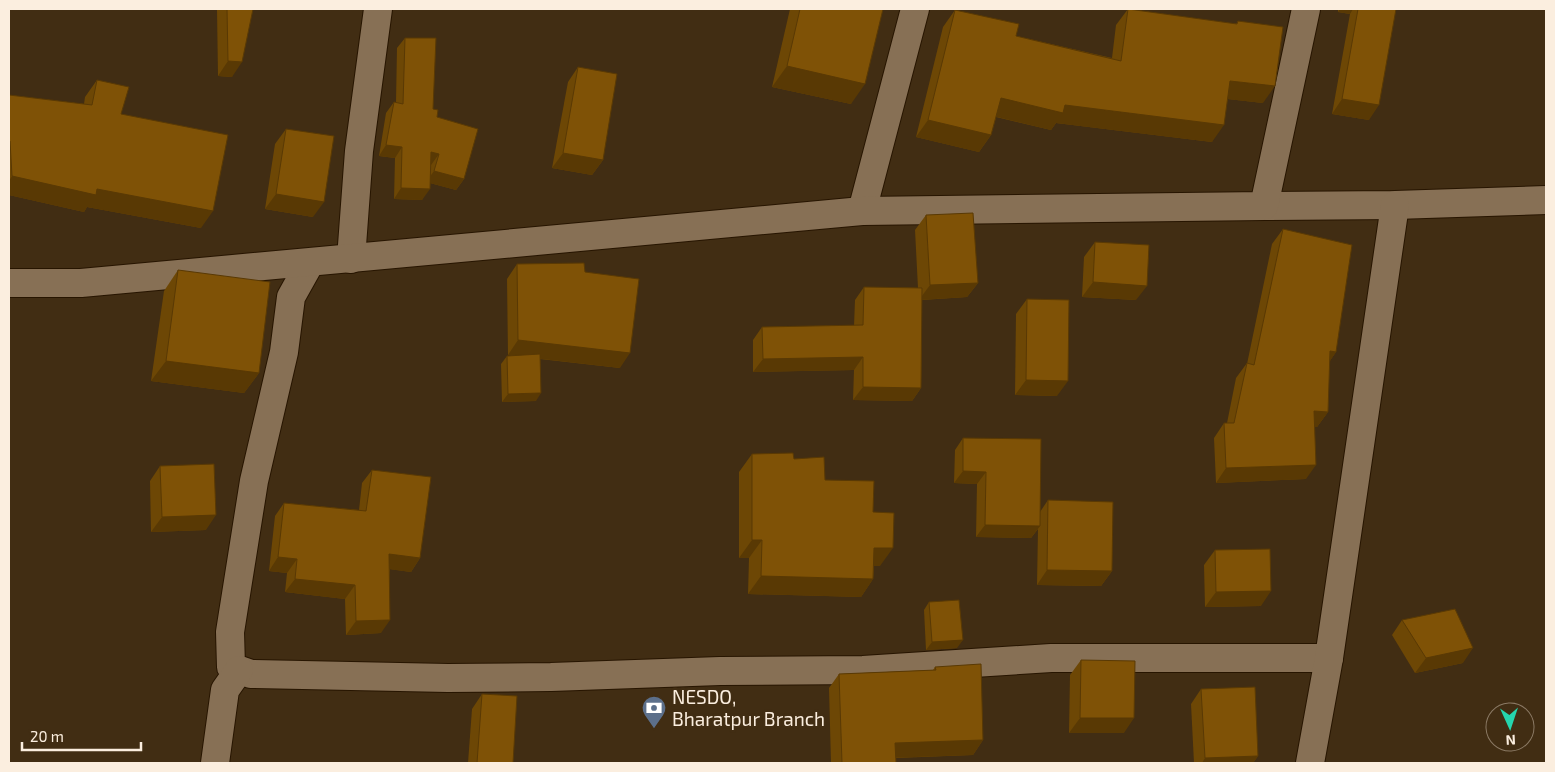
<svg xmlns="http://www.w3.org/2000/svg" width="1555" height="772" font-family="'Exo 2',sans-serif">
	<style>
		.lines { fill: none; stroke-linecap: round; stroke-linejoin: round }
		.street-casing { stroke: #271500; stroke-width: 30 }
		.street { stroke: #877055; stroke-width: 28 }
		.wall { fill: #6d4705 }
		.shaded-wall { fill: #593904 }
		.building { fill: #7f5206; stroke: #593904 }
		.labels { text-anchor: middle; stroke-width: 5; stroke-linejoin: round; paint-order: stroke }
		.poi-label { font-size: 19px; fill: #fbeedf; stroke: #412d13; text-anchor: start }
	</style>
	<rect width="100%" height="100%" fill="#412d13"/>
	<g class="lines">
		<defs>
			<g id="street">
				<polyline points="1264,206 1395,205 1546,200"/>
				<polyline points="862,211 915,9"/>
				<polyline points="351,259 359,151 378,9"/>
				<polyline points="310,263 291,297 284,352 254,481 230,632 231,667 251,674 448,678 551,677 720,671 863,670 1051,658 1329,658"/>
				<polyline points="9,283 81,283 862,211 1264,206 1306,9"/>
				<polyline points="215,763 225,690 239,670"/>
				<polyline points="1310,763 1329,658 1395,205"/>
			</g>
		</defs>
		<!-- street casing -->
		<use href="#street" class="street-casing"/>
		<!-- street -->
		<use href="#street" class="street"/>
	</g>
	<!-- wall -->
	<g class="wall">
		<polygon points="217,9 253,9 232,77 218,76"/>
		<polygon points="790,9 883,9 851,104 772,87"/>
		<polygon points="1128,9 1236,24 1238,21 1263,103 1228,99 1212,142 1056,123 1051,130 996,117 991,135 979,152 916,137 943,27 955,10 1016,36 1112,58 1116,25"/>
		<polygon points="1338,9 1396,9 1369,120 1332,114 1350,14 1338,12"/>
		<polygon points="405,38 433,109 464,179 456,190 430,183 422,200 394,199 395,158 379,156 386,113 394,102 396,102 397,48"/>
		<polygon points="578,67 603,160 592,175 552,168 568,82"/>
		<polygon points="97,80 121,114 201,228 87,207 84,212 9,195 9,95 84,104 85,97"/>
		<polygon points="286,129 313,217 265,209 275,144"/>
		<polygon points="926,215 978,283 967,297 922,300 921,388 912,401 853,400 854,370 753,372 753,340 762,327 854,326 855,300 864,287 918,288 915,230"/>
		<polygon points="1283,229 1336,352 1329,362 1328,412 1317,427 1315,427 1306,479 1216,483 1214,438 1224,423 1227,423 1236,378 1247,363 1247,364 1272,244"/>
		<polygon points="1095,242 1136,300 1082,297 1084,257"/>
		<polygon points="517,264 585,272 620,368 540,359 536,401 502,402 501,364 507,356 514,356 508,355 507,279"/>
		<polygon points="178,270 259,373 244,393 151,381 164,291"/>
		<polygon points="1027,299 1057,396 1015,395 1016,314"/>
		<polygon points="963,438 1040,512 1048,500 1112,571 1101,586 1037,585 1038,529 1031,538 976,537 977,484 954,483 955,450"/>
		<polygon points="752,454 794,459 825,480 880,566 874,566 873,579 861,597 748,594 749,558 739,558 739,472"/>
		<polygon points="160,466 206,530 151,532 150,481"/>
		<polygon points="372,470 420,558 411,572 390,569 381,633 346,635 345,599 285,592 287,573 269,571 275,516 284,503 359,510 362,483"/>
		<polygon points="1215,550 1261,606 1205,607 1204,565"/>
		<polygon points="929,602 957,648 926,650 924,610"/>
		<polygon points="1402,620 1463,663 1415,673 1392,635"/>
		<polygon points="1081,660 1124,733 1069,733 1070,675"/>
		<polygon points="935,667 983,740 973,755 896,758 896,763 831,763 829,688 839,674 933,670"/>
		<polygon points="1201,689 1258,756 1253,763 1194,763 1191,704"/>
		<polygon points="482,694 513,763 468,763 472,709"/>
	</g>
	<!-- shaded-wall -->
	<g class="shaded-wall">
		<polygon points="1340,9 1353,9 1350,14 1338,12"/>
		<polygon points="228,61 242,62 232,77 218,76"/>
		<polygon points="787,66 865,84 851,104 772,87"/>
		<polygon points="1230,81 1275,86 1263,103 1218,98"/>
		<polygon points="1001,98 1065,105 1224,125 1212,142 1056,123 1051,130 989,115"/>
		<polygon points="1342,99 1379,105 1369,120 1332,114"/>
		<polygon points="928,120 991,135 979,152 916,137"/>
		<polygon points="386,145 402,147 395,158 379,156"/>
		<polygon points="431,152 439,154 431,165 424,163"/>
		<polygon points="563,153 603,160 592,175 552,168"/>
		<polygon points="434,171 464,179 456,190 426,182"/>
		<polygon points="12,176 97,189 213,211 201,228 87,207 84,212 9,195 9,181"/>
		<polygon points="401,188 430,189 422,200 394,199"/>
		<polygon points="276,194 324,202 313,217 265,209"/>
		<polygon points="1093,282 1147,286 1136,300 1082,297"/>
		<polygon points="978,283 967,297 919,300 930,285"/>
		<polygon points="518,340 630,353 620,368 508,355"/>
		<polygon points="1330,351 1336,352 1326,367"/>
		<polygon points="863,357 854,370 753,372 763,359"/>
		<polygon points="166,361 259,373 244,393 151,381"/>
		<polygon points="1026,380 1068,381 1057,396 1015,395"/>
		<polygon points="863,387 921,388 912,401 853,400"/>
		<polygon points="541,393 536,401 502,402 508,394"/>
		<polygon points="1314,411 1328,412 1317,427 1304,426"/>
		<polygon points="1316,465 1306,479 1216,483 1226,468"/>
		<polygon points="963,471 986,472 977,484 954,483"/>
		<polygon points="216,515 206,530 151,532 162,517"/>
		<polygon points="985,525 1040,526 1031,538 976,537"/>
		<polygon points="752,540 762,540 749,558 739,558"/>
		<polygon points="874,548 893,548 880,566 861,566"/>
		<polygon points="389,554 420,558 411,572 380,568"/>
		<polygon points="278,557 297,559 287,573 269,571"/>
		<polygon points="1047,570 1112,571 1101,586 1037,585"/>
		<polygon points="761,576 873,579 861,597 748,594"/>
		<polygon points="295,579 355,585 345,599 285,592"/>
		<polygon points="1271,591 1261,606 1205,607 1216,592"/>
		<polygon points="390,620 381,633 346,635 356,621"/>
		<polygon points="963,640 957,648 926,650 932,642"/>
		<polygon points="1473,648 1463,663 1415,673 1426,658"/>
		<polygon points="1080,718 1134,718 1124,733 1069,733"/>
		<polygon points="983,740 973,755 885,758 895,743"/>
		<polygon points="1258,756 1253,763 1202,763 1205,758"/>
	</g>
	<!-- building -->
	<g class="building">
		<polygon points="227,9 253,9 242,62 228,61"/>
		<polygon points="800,9 883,9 865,84 787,66"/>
		<polygon points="1128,9 1237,24 1238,21 1283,27 1275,86 1230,81 1224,125 1065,105 1063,113 1001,98 991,135 928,120 955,10 1019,24 1016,36 1121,61"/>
		<polygon points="1358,9 1396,9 1379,105 1342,99"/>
		<polygon points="405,38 436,38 433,109 438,110 437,117 478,129 464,179 434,171 439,154 431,152 430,189 401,188 402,147 386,145 394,102 403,104"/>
		<polygon points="578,67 617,74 603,160 563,153"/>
		<polygon points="97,80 129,87 121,114 228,135 213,211 97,189 96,195 12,176 10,141 9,140 9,95 92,105"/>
		<polygon points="286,129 334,136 324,202 276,194"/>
		<polygon points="973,213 978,283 930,285 926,215"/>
		<polygon points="1283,229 1352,245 1336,352 1330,351 1328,412 1314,411 1316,465 1226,468 1224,423 1234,423 1247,363 1254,365"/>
		<polygon points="1095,242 1149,245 1147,286 1093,282"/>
		<polygon points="584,263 585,272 639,279 630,353 518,340 517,264"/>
		<polygon points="178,270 270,282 259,373 166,361"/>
		<polygon points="864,287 922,288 921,388 863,387 863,357 763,359 762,327 863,325"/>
		<polygon points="1027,299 1069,300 1068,381 1026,380"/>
		<polygon points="540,354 541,393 508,394 507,356"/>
		<polygon points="963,438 1041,439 1040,526 985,525 986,472 963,471"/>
		<polygon points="793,453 794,459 824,457 825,480 874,481 873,512 894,513 893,548 874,548 873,579 761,576 762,540 752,540 752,454"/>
		<polygon points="214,464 216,515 162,517 160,466"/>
		<polygon points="372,470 431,477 420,558 389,554 390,620 356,621 355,585 295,579 297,559 278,557 284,503 366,511"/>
		<polygon points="1048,500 1113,502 1112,571 1047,570"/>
		<polygon points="1270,549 1271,591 1216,592 1215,550"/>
		<polygon points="959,600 963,640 932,642 929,602"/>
		<polygon points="1455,609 1473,648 1426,658 1402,620"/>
		<polygon points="1081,660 1135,661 1134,718 1080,718"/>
		<polygon points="981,664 983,740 895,743 896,763 842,763 839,674 936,670 935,667"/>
		<polygon points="1255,687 1258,756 1205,758 1201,689"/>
		<polygon points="482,694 517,696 513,763 477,763"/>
	</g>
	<!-- icons -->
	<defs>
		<symbol id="bank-pin" viewBox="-11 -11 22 30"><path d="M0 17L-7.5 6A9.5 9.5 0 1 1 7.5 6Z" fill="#5c6f8a" stroke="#412d13"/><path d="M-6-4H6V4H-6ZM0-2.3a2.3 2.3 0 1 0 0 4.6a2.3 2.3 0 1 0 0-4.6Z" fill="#fff"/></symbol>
	</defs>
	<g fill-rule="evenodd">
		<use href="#bank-pin" x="640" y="694" width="28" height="38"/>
	</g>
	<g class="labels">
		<!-- poi labels -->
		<g class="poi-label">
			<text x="672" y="704">NESDO,<tspan x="672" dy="22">Bharatpur Branch</tspan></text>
		</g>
	</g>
	<!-- border -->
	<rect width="1555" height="772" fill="none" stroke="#fbeedf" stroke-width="20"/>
	<!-- north arrow -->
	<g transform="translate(1510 727) rotate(177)"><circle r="24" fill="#412d13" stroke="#8b7a65"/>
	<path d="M0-4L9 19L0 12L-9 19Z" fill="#25d5ae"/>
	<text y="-8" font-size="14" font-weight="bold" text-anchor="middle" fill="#fbeedf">N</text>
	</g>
	<!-- scale -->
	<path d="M22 742v8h119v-8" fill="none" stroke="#fbeedf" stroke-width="2.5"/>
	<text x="30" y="742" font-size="15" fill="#fbeedf" stroke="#412d13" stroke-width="4" paint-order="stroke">20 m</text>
</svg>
